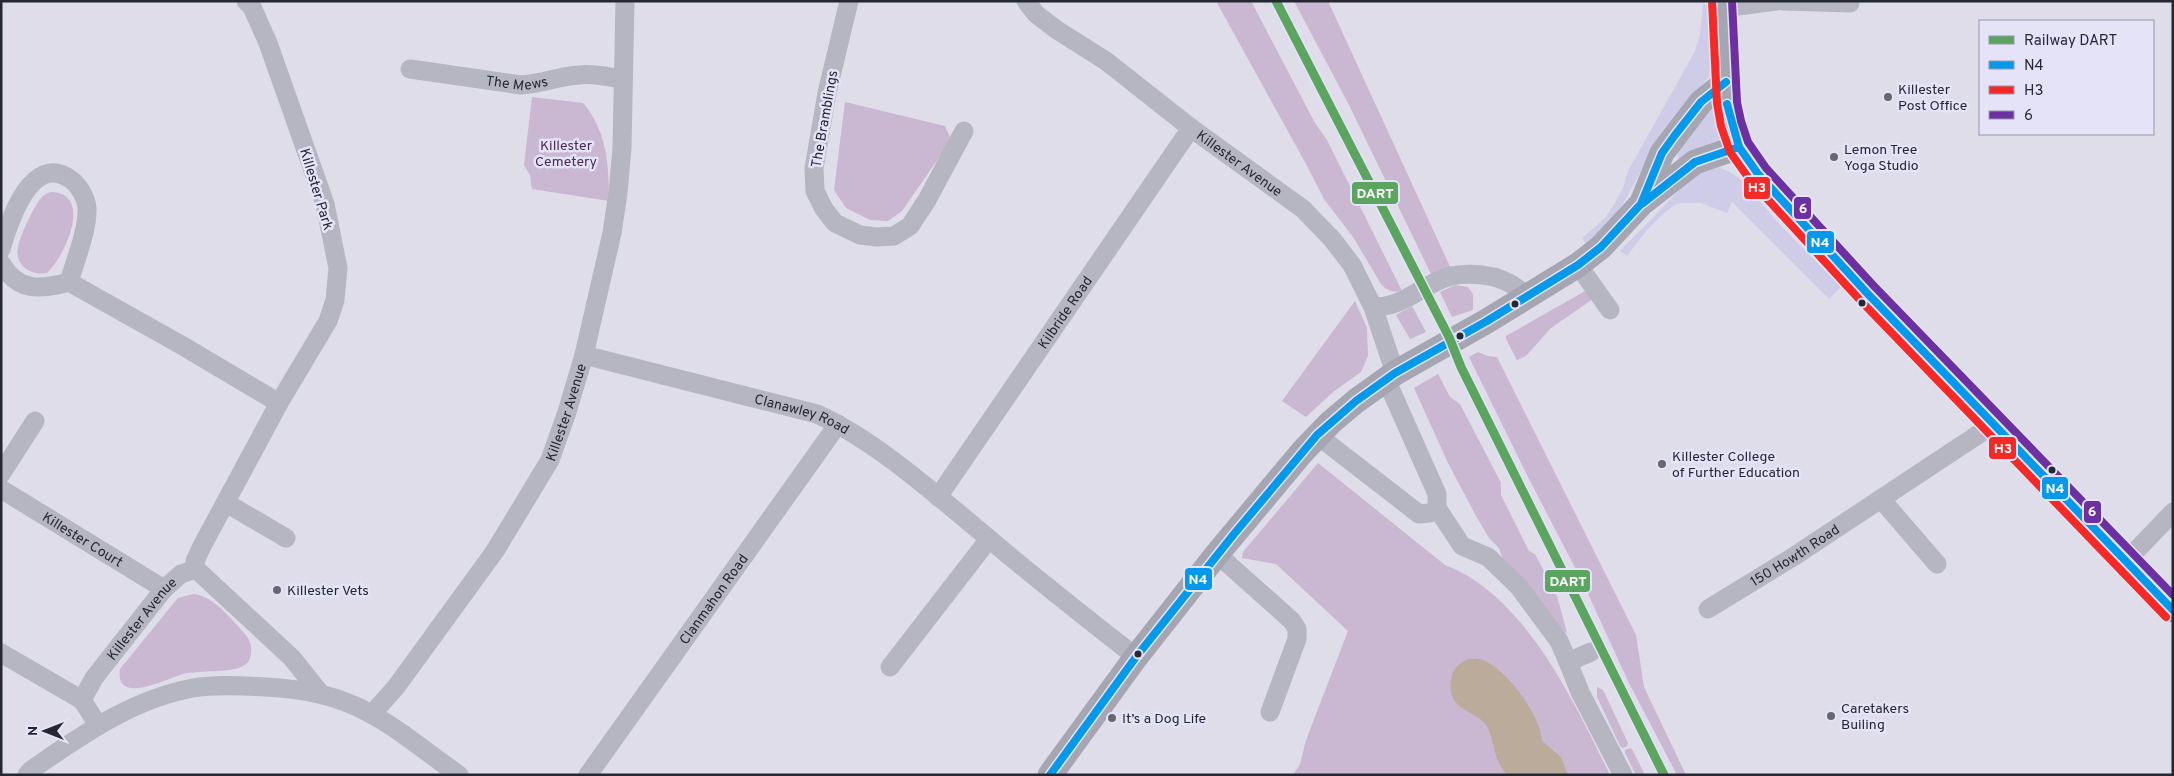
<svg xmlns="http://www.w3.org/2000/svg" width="2174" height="776" font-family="Overpass,sans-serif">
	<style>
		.green { fill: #cab7d1 }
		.plaza { fill: #cfcce8 }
		.water { fill: #baab9a }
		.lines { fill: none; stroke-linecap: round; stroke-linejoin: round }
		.minor { stroke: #b6b6c2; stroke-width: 19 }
		.major { stroke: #a5a6b1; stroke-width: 25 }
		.bus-1-casing { stroke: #e4e3f8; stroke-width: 11 }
		.bus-2-casing { stroke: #e4e3f8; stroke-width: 11 }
		.bus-3-casing { stroke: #e4e3f8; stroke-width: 11 }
		.bus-1 { stroke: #0499ea; stroke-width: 8 }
		.bus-2 { stroke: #f52a26; stroke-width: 8 }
		.bus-3 { stroke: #6c30a1; stroke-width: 8 }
		.rail-1-casing { stroke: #e4e3f8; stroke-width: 12 }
		.rail-1 { stroke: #5ba560; stroke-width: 9 }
		.poi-dot { fill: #666772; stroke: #e4e3f8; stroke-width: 2 }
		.bus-dot { fill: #252732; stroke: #e4e3f8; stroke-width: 2 }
		.labels { text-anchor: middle; stroke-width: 5; stroke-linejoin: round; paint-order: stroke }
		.street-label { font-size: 14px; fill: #252732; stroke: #e4e3f8 }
		.poi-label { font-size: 14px; fill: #252732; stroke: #e4e3f8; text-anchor: start }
		.park-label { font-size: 14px; fill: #4c2a4f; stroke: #e4e3f8 }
		.line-badge { stroke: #e4e3f8; stroke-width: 2 }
		.badge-label { font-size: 14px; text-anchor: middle; font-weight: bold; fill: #fff }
	</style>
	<rect width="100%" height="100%" fill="#dedde9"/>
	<!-- green -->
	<g class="green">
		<path d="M1216 1H1251L1315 123 1327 140 1402 291C1393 293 1387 291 1381 284L1353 237 1324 199 1306 164Z"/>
		<polygon points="1294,1 1328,1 1452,271 1432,276 1349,105"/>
		<path d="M532 97 583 103C607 131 609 165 609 201L532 189 530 175 524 165Z"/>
		<polygon points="845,102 945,126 950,137 947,146 902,211 888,221 870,220 846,208 834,190"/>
		<path d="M51 192C94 193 65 256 47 273 31 276 14 265 18 247 20 236 34 206 41 198 43 195 48 193 51 192Z"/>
		<polygon points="1455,285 1468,287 1473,294 1473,310 1452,317 1440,292"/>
		<polygon points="1587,290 1592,299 1590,301 1551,328 1526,356 1517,360 1506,339 1506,336"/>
		<polygon points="1355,301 1367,328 1368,356 1361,372 1333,392 1306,417 1282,401"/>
		<polygon points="1412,306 1426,332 1410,339 1396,315"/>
		<polygon points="1478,352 1488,356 1497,357 1636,635 1644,687 1686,775 1677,775 1628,681 1583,583 1528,477 1469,357"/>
		<polygon points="1438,374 1450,397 1460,404 1501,483 1501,495 1529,551 1535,554 1557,596 1567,633 1560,630 1504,563 1499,548 1489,538 1476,516 1448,463 1414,388"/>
		<path d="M1318 463 1445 565C1526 596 1574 702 1610 775H1293L1300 764 1306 740 1348 631 1276 564 1242 558 1243 552Z"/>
		<path d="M194 594C211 596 225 612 236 624 244 633 253 640 251 653 250 659 249 663 243 666 232 673 199 670 183 674 170 678 137 694 125 686 119 682 119 675 120 669L173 604 178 598Z"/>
		<polygon points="1597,687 1603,690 1628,743 1627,746 1623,748 1620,746 1597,697"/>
		<polygon points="1630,748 1632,749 1645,775 1636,775 1625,753 1625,750"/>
	</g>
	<!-- plaza -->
	<g class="plaza">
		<polygon points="1703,4 1708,5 1712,38 1710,75 1650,154 1624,202 1611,222 1587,245 1582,238 1604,219 1612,208 1623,188 1628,171 1694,53 1700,35"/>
		<polygon points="1709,110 1714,110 1717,113 1721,134 1717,145 1679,160 1677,151"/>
		<polygon points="1717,167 1728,171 1738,177 1783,228 1841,287 1829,299 1732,202 1727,213 1701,203 1682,203 1675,205 1664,213 1647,230 1627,256 1620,251 1695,174"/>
	</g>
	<!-- water -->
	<path class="water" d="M1467 659C1472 659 1478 658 1482 660 1507 668 1541 717 1542 741L1561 757 1568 775H1507C1494 761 1495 745 1488 728 1479 709 1446 713 1451 680 1452 669 1459 664 1467 659Z"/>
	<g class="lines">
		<!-- minor -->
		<g class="minor">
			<polyline points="849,1 827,93 814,168 815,191 824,209 835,223 860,235 877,237 894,236 910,226 927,200 964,131"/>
			<path id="s1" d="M1026 1 1036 14 1057 30 1106 61 1191 128 1303 209 1332 239 1352 265 1373 307 1395 373"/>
			<polyline points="1783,1 1850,3 1850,1"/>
			<polyline points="1723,8 1776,1"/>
			<path id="s2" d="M410 69 521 85C541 84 559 76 579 75 594 73 608 77 622 79"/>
			<path d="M1 249C9 222 31 152 70 179 78 184 86 197 87 208 88 230 75 261 69 282"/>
			<path d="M1 263C18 292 40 290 69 282L183 346 279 403"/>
			<polyline points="1578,265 1610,310"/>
			<path d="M1373 307C1404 308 1423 283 1451 276 1462 274 1472 274 1482 275 1501 277 1514 284 1527 296"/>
			<path id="s3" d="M584 355 817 414C878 442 936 495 987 537 1035 578 1086 618 1136 657"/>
			<polyline points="1317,435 1419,514 1430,513 1437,508 1437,494 1386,379"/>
			<polyline points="1,474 35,421"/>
			<path id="s4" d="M1 489 164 589"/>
			<path id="s5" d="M938 497 1191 128"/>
			<polyline points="1881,499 1937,564"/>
			<polyline points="226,503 286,538"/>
			<polyline points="1437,508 1462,546 1488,557 1519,587 1559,641 1568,662 1591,652"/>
			<polyline points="1217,554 1292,621 1297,629 1297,639 1270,712"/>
			<polyline points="2127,560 2173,512"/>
			<polyline points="196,569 195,561 202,546 279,403 328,321 335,300 338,268 325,204 268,43 252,7 246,1"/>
			<polyline points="196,569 292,658 320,693"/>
			<path id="s6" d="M1708 609 1793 557 1994 424"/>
			<polyline points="1,653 82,700"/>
			<polyline points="1568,662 1580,692 1623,775"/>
			<polyline points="890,667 989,539"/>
			<path id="s7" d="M372 714 396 687 495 551 550 460 567 412 584 355 612 233 618 193 622 148 625 1"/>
			<path id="s8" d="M98 725 82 700 94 678 164 589 181 574 196 569"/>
			<path d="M27 775 31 770C81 736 132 699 193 688 216 684 242 686 265 687 303 689 338 695 371 714 400 729 431 756 459 775"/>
			<path id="s9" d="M588 775 838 424"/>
		</g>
		<!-- major -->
		<g class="major">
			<polyline points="1722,1 1727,103 1731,124 1739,147 1758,174 1866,292 2173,610"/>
			<polyline points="1643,200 1662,153 1701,102 1726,82"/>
			<polyline points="1050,775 1136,657 1217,554 1303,451 1331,422 1356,401 1395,373 1487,321 1578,265 1601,247 1641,204 1695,162 1739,147"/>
		</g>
		<defs>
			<g id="bus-1">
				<polyline points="1727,104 1739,147 1758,174 1866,292 2173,610"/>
				<polyline points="1643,203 1695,162 1739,147"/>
				<polyline points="1050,775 1136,657 1234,534 1317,435 1356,401 1395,373 1487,321 1578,265 1601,247 1641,204 1662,153 1675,135 1701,102 1726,82"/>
			</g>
			<polyline id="bus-2" points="1712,1 1717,103 1721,126 1730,152 1750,180 1859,299 2166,617"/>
			<polyline id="bus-3" points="1732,1 1737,102 1741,121 1748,142 1766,168 1873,285 2173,595"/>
		</defs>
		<!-- bus-1 casing -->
		<use href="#bus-1" class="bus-1-casing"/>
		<!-- bus-2 casing -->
		<use href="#bus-2" class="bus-2-casing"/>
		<!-- bus-3 casing -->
		<use href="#bus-3" class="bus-3-casing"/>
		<!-- bus-1 -->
		<use href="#bus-1" class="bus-1"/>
		<!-- bus-2 -->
		<use href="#bus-2" class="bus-2"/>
		<!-- bus-3 -->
		<use href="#bus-3" class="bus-3"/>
		<defs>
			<polyline id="rail-1" points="1276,1 1449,337 1461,367 1664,775"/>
		</defs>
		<!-- rail-1 casing -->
		<use href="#rail-1" class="rail-1-casing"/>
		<!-- rail-1 -->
		<use href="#rail-1" class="rail-1"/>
	</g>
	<!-- markers -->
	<g class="poi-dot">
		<circle cx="1888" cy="97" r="5"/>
		<circle cx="1834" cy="157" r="5"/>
		<circle cx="1662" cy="464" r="5"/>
		<circle cx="277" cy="590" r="5"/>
		<circle cx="1831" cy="716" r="5"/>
		<circle cx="1112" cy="718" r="5"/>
	</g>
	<g class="bus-dot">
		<circle cx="1862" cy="303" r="4.5"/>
		<circle cx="1515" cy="304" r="4.5"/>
		<circle cx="1460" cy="336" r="4.5"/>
		<circle cx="2052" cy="470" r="4.5"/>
		<circle cx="1138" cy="654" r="4.5"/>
	</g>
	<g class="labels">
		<!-- street labels -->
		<g class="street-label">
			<text dy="5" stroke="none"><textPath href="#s2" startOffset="108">The Mews</textPath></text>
			<text transform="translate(824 119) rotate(-80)" y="5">The Bramblings</text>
			<text dy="5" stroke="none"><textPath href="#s1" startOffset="269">Killester Avenue</textPath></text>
			<text transform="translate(317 189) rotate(73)" y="5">Killester Park</text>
			<text dy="5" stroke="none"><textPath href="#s5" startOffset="224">Kilbride Road</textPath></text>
			<text dy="5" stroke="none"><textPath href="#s7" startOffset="361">Killester Avenue</textPath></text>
			<text dy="5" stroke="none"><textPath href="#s3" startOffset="226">Clanawley Road</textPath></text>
			<text dy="5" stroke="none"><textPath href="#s4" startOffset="96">Killester Court</textPath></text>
			<text dy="5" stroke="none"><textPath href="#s6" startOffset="102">150 Howth Road</textPath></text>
			<text dy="5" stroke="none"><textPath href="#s9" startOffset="216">Clanmahon Road</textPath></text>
			<text dy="5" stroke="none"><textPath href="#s8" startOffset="131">Killester Avenue</textPath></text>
		</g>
		<!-- poi labels -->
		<g class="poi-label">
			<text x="1898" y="94">Killester<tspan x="1898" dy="16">Post Office</tspan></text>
			<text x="1844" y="154">Lemon Tree<tspan x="1844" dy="16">Yoga Studio</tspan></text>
			<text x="1672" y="461">Killester College<tspan x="1672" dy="16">of Further Education</tspan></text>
			<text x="287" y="595">Killester Vets</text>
			<text x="1841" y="713">Caretakers<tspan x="1841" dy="16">Builing</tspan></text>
			<text x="1122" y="723">It’s a Dog Life</text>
		</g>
		<!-- park labels -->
		<g class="park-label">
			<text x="566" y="150">Killester<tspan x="566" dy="16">Cemetery</tspan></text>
		</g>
	</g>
	<g class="line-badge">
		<rect x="1743" y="176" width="28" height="24" rx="5" fill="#f52a26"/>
		<rect x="1351" y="181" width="48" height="24" rx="5" fill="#5ba560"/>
		<rect x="1793" y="196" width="19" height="24" rx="5" fill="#6c30a1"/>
		<rect x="1806" y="230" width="29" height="24" rx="5" fill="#0499ea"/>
		<rect x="1988" y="436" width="29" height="24" rx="5" fill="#f52a26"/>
		<rect x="2041" y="476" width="28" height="24" rx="5" fill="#0499ea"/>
		<rect x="2083" y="500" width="19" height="24" rx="5" fill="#6c30a1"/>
		<rect x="1184" y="567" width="29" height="24" rx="5" fill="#0499ea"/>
		<rect x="1544" y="569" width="47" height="24" rx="5" fill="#5ba560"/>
	</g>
	<g class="badge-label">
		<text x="1757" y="192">H3</text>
		<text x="1375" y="198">DART</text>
		<text x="1803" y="213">6</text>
		<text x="1820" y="247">N4</text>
		<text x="2003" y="453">H3</text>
		<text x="2055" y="493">N4</text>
		<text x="2092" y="516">6</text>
		<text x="1198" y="584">N4</text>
		<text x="1568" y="586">DART</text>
	</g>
	<!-- border -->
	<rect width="2174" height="776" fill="none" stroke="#252732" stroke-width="5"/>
	<!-- legend -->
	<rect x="1979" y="20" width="175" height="115" fill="#e4e3f8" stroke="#9898a9"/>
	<rect x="1989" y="36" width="25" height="8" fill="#5ba560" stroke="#9898a9"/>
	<text x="2024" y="45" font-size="15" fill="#252732">Railway DART</text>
	<rect x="1989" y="61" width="25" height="8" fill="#0499ea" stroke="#9898a9"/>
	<text x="2024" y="70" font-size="15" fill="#252732">N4</text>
	<rect x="1989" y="86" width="25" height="8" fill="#f52a26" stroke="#9898a9"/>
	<text x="2024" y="95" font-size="15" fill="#252732">H3</text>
	<rect x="1989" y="111" width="25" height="8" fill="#6c30a1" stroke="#9898a9"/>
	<text x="2024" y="120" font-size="15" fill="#252732">6</text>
	<!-- north arrow -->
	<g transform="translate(45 731) rotate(270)" stroke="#e4e3f8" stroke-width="4" paint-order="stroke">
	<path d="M0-4L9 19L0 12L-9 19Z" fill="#252732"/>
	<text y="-8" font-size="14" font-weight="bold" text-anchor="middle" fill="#252732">N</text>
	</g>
</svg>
